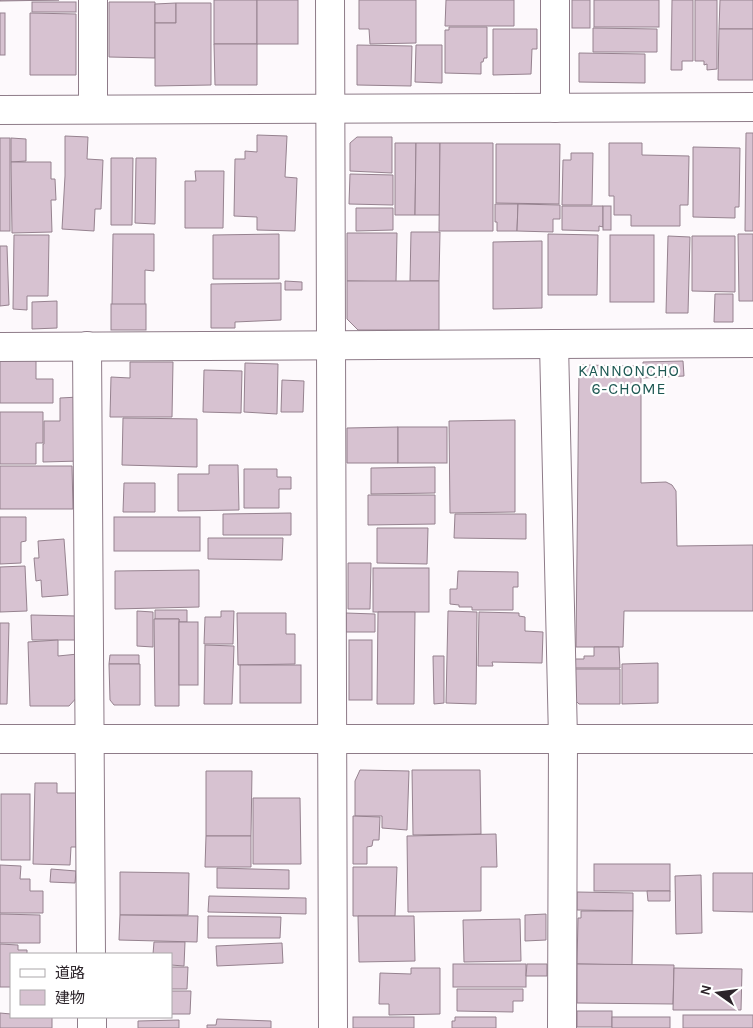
<svg xmlns="http://www.w3.org/2000/svg" width="753" height="1028" font-family="Karla,'Noto Sans JP',sans-serif">
	<style>
		.building { fill: #d7c2d1; stroke: #96828f }
		.lines { fill: none; stroke-linecap: round; stroke-linejoin: round }
		.minor-casing { stroke: #8e7b88; stroke-width: 30 }
		.minor { stroke: #fff; stroke-width: 28 }
		.labels { text-anchor: middle; stroke-width: 4.5; stroke-linejoin: round; paint-order: stroke }
		.neighbourhood-label { font-size: 16px; letter-spacing: 1px; fill: #1e5853; stroke: #fff }
	</style>
	<rect width="100%" height="100%" fill="#fdf9fc"/>
	<!-- building -->
	<g class="building">
		<polygon points="0,0 59,0 0,1"/>
		<rect x="214" y="0" width="43" height="44"/>
		<rect x="257" y="0" width="41" height="44"/>
		<polygon points="359,0 416,0 416,43 370,44 369,29 359,29"/>
		<polygon points="446,0 514,0 514,26 445,26"/>
		<rect x="572" y="0" width="18" height="28"/>
		<rect x="594" y="0" width="65" height="27"/>
		<polygon points="672,0 693,0 693,61 682,61 682,70 671,70"/>
		<polygon points="695,0 717,0 717,69 707,70 707,64 704,65 704,61 695,61"/>
		<polygon points="720,0 753,0 753,29 719,29"/>
		<rect x="32" y="2" width="44" height="10"/>
		<polygon points="109,2 155,2 155,58 109,57"/>
		<polygon points="176,3 176,23 155,23 155,4"/>
		<polygon points="176,3 211,3 211,85 155,86 155,23 176,23"/>
		<rect x="0" y="13" width="5" height="42"/>
		<polygon points="30,13 76,14 76,75 30,75"/>
		<polygon points="449,27 487,27 487,58 484,58 483,62 481,62 481,74 445,73 445,30 449,30"/>
		<polygon points="593,28 657,29 657,52 593,52"/>
		<polygon points="493,29 537,29 537,49 532,49 531,74 493,75"/>
		<polygon points="719,29 753,29 753,80 718,80"/>
		<polygon points="214,44 257,44 257,85 215,85"/>
		<polygon points="357,45 412,46 411,86 357,85"/>
		<polygon points="416,45 442,45 442,83 415,82"/>
		<polygon points="579,53 645,54 645,83 579,82"/>
		<polygon points="746,133 753,133 753,231 745,231"/>
		<polygon points="257,135 287,136 285,177 297,178 295,231 257,230 257,217 234,216 235,159 245,159 245,151 257,152"/>
		<polygon points="65,136 88,137 87,159 103,160 101,209 95,209 94,231 62,229 65,176"/>
		<polygon points="357,137 392,137 392,173 350,171 350,143"/>
		<rect x="0" y="138" width="10" height="93"/>
		<polygon points="11,138 26,139 26,161 11,162"/>
		<polygon points="395,143 416,143 415,215 395,215"/>
		<polygon points="416,143 440,143 440,215 415,215"/>
		<polygon points="440,143 493,143 493,231 439,231"/>
		<polygon points="609,143 642,143 642,155 689,156 688,205 680,205 680,226 631,226 631,215 614,215 614,196 609,196"/>
		<polygon points="496,144 560,144 559,204 496,203"/>
		<polygon points="693,147 740,148 739,207 735,207 735,218 693,217"/>
		<polygon points="571,153 593,153 592,205 562,205 563,160 571,160"/>
		<polygon points="111,158 133,158 132,225 111,225"/>
		<polygon points="136,158 156,158 155,224 135,223"/>
		<polygon points="11,162 51,162 51,179 55,179 56,200 51,200 52,232 12,233"/>
		<polygon points="195,171 224,171 223,228 185,228 185,181 196,181"/>
		<polygon points="350,174 393,175 393,205 349,204"/>
		<polygon points="495,204 518,204 517,231 497,231 497,222 495,222"/>
		<polygon points="518,204 560,205 560,219 553,219 553,232 517,231"/>
		<polygon points="562,206 603,206 603,227 599,226 599,231 562,230"/>
		<rect x="603" y="206" width="8" height="24"/>
		<polygon points="356,208 393,208 393,230 356,231"/>
		<polygon points="411,232 440,232 439,281 410,281"/>
		<polygon points="347,233 397,233 396,282 347,281"/>
		<polygon points="113,234 154,234 154,271 145,270 145,305 112,305"/>
		<polygon points="279,234 279,279 213,279 213,235"/>
		<polygon points="548,234 598,235 597,295 548,295"/>
		<polygon points="738,234 753,234 753,301 739,301"/>
		<polygon points="14,235 49,235 48,296 27,296 27,310 13,309"/>
		<rect x="610" y="235" width="44" height="67"/>
		<polygon points="668,236 690,237 688,313 666,313"/>
		<polygon points="692,236 735,236 735,292 692,291"/>
		<polygon points="542,241 542,308 493,309 493,242"/>
		<polygon points="0,246 7,246 9,305 0,306"/>
		<polygon points="285,281 302,282 302,290 285,290"/>
		<polygon points="347,281 439,281 439,330 358,330 347,319"/>
		<polygon points="281,283 281,320 235,322 235,328 211,328 211,284"/>
		<polygon points="715,294 733,294 733,322 714,322"/>
		<polygon points="57,301 57,328 32,329 32,302"/>
		<rect x="111" y="304" width="35" height="26"/>
		<polygon points="0,360 36,360 36,379 53,379 53,403 0,403"/>
		<polygon points="683,361 684,376 643,378 643,362"/>
		<polygon points="130,362 173,362 172,417 110,417 111,377 130,378"/>
		<polygon points="245,363 278,364 277,414 244,412"/>
		<polygon points="579,365 641,366 641,483 666,482 672,485 676,491 677,546 753,545 753,611 624,611 623,647 576,647"/>
		<polygon points="204,370 242,371 241,413 203,412"/>
		<polygon points="282,380 304,381 303,412 281,412"/>
		<polygon points="79,397 80,461 43,462 43,444 44,444 44,421 60,421 60,398"/>
		<polygon points="0,412 43,412 43,443 36,443 36,464 0,464"/>
		<polygon points="123,418 197,419 197,467 122,465"/>
		<polygon points="515,420 515,512 450,513 449,421"/>
		<polygon points="398,427 398,463 347,463 347,428"/>
		<rect x="398" y="427" width="49" height="36"/>
		<polygon points="209,465 238,465 239,510 178,511 178,474 209,474"/>
		<polygon points="0,466 72,466 73,509 0,509"/>
		<polygon points="435,467 435,493 371,494 371,468"/>
		<polygon points="244,469 277,469 277,477 291,477 291,489 279,489 279,508 244,508"/>
		<polygon points="124,483 155,483 155,512 123,512"/>
		<polygon points="368,495 435,495 435,524 368,525"/>
		<polygon points="291,513 291,535 223,535 223,514"/>
		<polygon points="455,514 526,514 526,539 454,538"/>
		<polygon points="0,517 26,517 26,541 21,542 21,563 0,564"/>
		<rect x="114" y="517" width="86" height="34"/>
		<polygon points="377,528 428,528 427,564 377,563"/>
		<polygon points="208,538 283,538 282,560 208,559"/>
		<polygon points="64,539 68,595 42,597 41,580 36,581 34,558 39,558 38,541"/>
		<polygon points="348,563 371,563 370,609 348,609"/>
		<polygon points="25,566 27,611 0,612 0,567"/>
		<rect x="373" y="568" width="56" height="44"/>
		<polygon points="199,570 199,607 115,609 115,571"/>
		<polygon points="458,571 518,572 518,587 513,587 513,610 472,610 472,607 459,607 459,605 450,604 450,589 457,589"/>
		<polygon points="155,610 187,610 187,622 179,622 179,619 155,619"/>
		<polygon points="137,611 153,612 153,647 137,646"/>
		<polygon points="221,611 234,611 233,644 204,644 205,617 221,617"/>
		<polygon points="448,611 477,612 476,704 446,703"/>
		<polygon points="378,612 415,612 414,704 377,704"/>
		<polygon points="479,612 519,613 519,616 525,617 525,631 543,632 542,663 492,662 493,666 478,666"/>
		<polygon points="237,613 286,613 286,634 295,634 295,664 238,665"/>
		<polygon points="346,613 375,614 375,632 346,632"/>
		<polygon points="31,615 78,616 78,640 32,640"/>
		<polygon points="154,619 179,619 179,706 155,706"/>
		<rect x="179" y="622" width="19" height="63"/>
		<polygon points="0,623 9,623 7,704 0,704"/>
		<polygon points="58,640 58,656 78,654 79,695 69,706 30,706 28,642"/>
		<rect x="349" y="640" width="23" height="60"/>
		<polygon points="205,645 234,646 232,704 204,704"/>
		<polygon points="594,647 619,647 620,668 572,668 573,659 584,659 584,656 594,656"/>
		<polygon points="110,655 139,655 139,664 109,664"/>
		<polygon points="433,656 444,656 444,703 434,704"/>
		<polygon points="658,663 658,703 622,704 622,664"/>
		<polygon points="109,664 140,664 140,705 114,705 110,700"/>
		<rect x="240" y="665" width="61" height="38"/>
		<polygon points="573,669 620,669 620,704 579,704 573,698"/>
		<polygon points="360,770 409,771 407,830 382,828 382,816 355,816 355,781"/>
		<polygon points="412,770 480,770 481,834 413,835"/>
		<polygon points="206,771 252,771 251,836 206,836"/>
		<polygon points="35,783 57,783 57,793 80,793 79,847 71,847 70,865 33,864"/>
		<rect x="1" y="794" width="29" height="66"/>
		<polygon points="253,798 300,798 301,864 253,864"/>
		<polygon points="353,816 380,817 379,840 373,840 372,846 367,847 367,864 353,864"/>
		<polygon points="496,834 497,867 481,867 481,911 408,912 407,836"/>
		<polygon points="206,836 251,836 251,867 205,867"/>
		<rect x="594" y="864" width="76" height="27"/>
		<polygon points="0,865 21,866 20,879 30,879 30,891 43,891 43,913 0,913"/>
		<polygon points="353,867 397,867 395,916 353,916"/>
		<polygon points="217,868 289,870 289,889 217,888"/>
		<polygon points="51,869 76,871 75,883 50,882"/>
		<polygon points="120,872 189,873 188,915 120,915"/>
		<polygon points="713,873 753,873 753,912 713,911"/>
		<polygon points="701,875 702,933 676,934 675,876"/>
		<polygon points="647,891 670,891 670,901 648,901"/>
		<polygon points="577,892 633,893 633,911 577,910"/>
		<polygon points="209,896 306,898 306,914 208,912"/>
		<polygon points="581,911 633,911 632,965 577,964 578,918 581,918"/>
		<polygon points="0,914 40,915 40,943 0,943"/>
		<polygon points="546,914 546,940 525,941 525,915"/>
		<polygon points="120,915 198,916 197,942 119,940"/>
		<polygon points="208,916 281,917 280,938 208,938"/>
		<polygon points="358,916 414,916 415,961 359,962"/>
		<polygon points="520,919 521,961 464,962 463,920"/>
		<polygon points="154,942 185,942 184,966 171,965 171,954 153,954"/>
		<polygon points="282,943 283,963 217,966 216,946"/>
		<polygon points="0,944 18,945 18,950 27,950 27,954 11,954 11,987 0,987"/>
		<rect x="453" y="964" width="73" height="23"/>
		<polygon points="527,964 547,964 547,976 526,976"/>
		<polygon points="577,964 674,965 673,1004 577,1003"/>
		<polygon points="171,967 188,967 187,989 171,989"/>
		<polygon points="411,968 440,968 440,1014 389,1015 389,1004 379,1004 380,973 411,974"/>
		<polygon points="674,968 742,969 741,1010 673,1010"/>
		<polygon points="457,989 523,989 523,1001 513,1001 513,1012 457,1011"/>
		<polygon points="171,991 191,991 190,1014 171,1014"/>
		<rect x="577" y="1011" width="35" height="16"/>
		<polygon points="0,1013 11,1014 11,1017 52,1017 52,1028 0,1028"/>
		<rect x="683" y="1015" width="70" height="13"/>
		<rect x="353" y="1017" width="61" height="11"/>
		<polygon points="455,1017 496,1017 496,1028 452,1028 452,1021 455,1021"/>
		<rect x="612" y="1017" width="58" height="11"/>
		<polygon points="217,1019 271,1021 271,1028 207,1028 207,1025 216,1025"/>
		<polygon points="179,1020 179,1028 138,1028 138,1021"/>
	</g>
	<g class="lines">
		<defs>
			<g id="minor">
				<polyline points="330,0 333,1028"/>
				<polyline points="555,0 555,108"/>
				<polyline points="93,109 93,0"/>
				<polyline points="0,110 753,107"/>
				<polyline points="554,344 563,739 562,1028"/>
				<polyline points="87,346 91,954"/>
				<polyline points="0,347 753,343"/>
				<polyline points="0,739 753,739"/>
				<polyline points="92,1017 92,1028"/>
			</g>
		</defs>
		<!-- minor casing -->
		<use href="#minor" class="minor-casing"/>
		<!-- minor -->
		<use href="#minor" class="minor"/>
	</g>
	<g class="labels">
		<!-- neighbourhood labels -->
		<g class="neighbourhood-label">
			<text x="629" y="376">KANNONCHO<tspan x="629" dy="18">6-CHOME</tspan></text>
		</g>
	</g>
	<!-- legend -->
	<rect x="10" y="953" width="162" height="65" fill="#ffffff" stroke="#aba7aa"/>
	<rect x="20" y="969" width="25" height="8" fill="#ffffff" stroke="#aba7aa"/>
	<text x="55" y="978" font-size="15" fill="#2c242a">道路</text>
	<rect x="20" y="990" width="25" height="15" fill="#d7c2d1" stroke="#aba7aa"/>
	<text x="55" y="1003" font-size="15" fill="#2c242a">建物</text>
	<!-- north arrow -->
	<g transform="translate(718 993) rotate(284)" stroke="#ffffff" stroke-width="4" paint-order="stroke">
	<path d="M0-4L9 19L0 12L-9 19Z" fill="#2c242a"/>
	<text y="-8" font-size="14" font-weight="bold" text-anchor="middle" fill="#2c242a">N</text>
	</g>
</svg>
